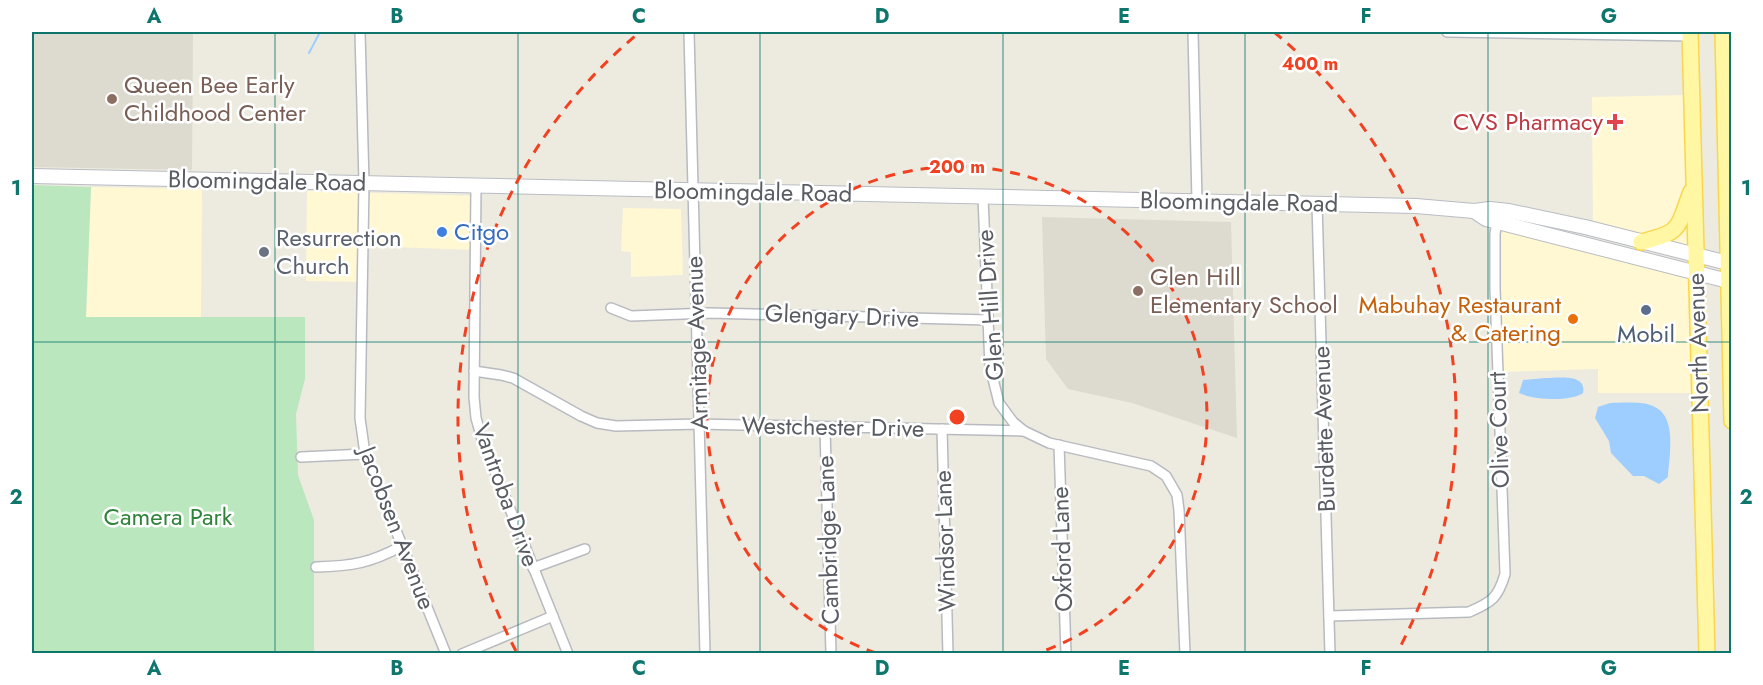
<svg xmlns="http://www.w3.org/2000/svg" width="1763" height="685" font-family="Jost,sans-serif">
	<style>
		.commercial { fill: #fff8d3 }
		.education { fill: #dddacf }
		.green { fill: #bae7be }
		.water { fill: #9ecdff }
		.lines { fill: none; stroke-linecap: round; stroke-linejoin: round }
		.stream { stroke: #9ecdff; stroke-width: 2 }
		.street-casing { stroke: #b8bac0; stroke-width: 12 }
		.secondary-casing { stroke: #b9bcc3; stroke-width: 16 }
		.primary-casing { stroke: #f9d64d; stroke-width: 18 }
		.street { stroke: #fff; stroke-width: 9 }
		.secondary { stroke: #fff; stroke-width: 14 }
		.primary { stroke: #fff7a3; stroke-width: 15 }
		.grid { fill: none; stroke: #0f766e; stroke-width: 1.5; stroke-opacity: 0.55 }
		.ring { fill: none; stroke: #f24121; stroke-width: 3; stroke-dasharray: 10 8 }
		.education-dot { fill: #8d6e63; stroke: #fff; stroke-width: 2 }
		.health-dot { fill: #e0444e; stroke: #fff; stroke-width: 2 }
		.shop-dot { fill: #3f7fe0; stroke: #fff; stroke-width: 2 }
		.worship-dot { fill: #6b7280; stroke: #fff; stroke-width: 2 }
		.service-dot { fill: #5c6f8a; stroke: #fff; stroke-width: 2 }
		.food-dot { fill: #e8710a; stroke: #fff; stroke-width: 2 }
		.labels { text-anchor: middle; stroke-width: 5; stroke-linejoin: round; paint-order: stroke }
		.education-label { font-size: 24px; fill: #785e54; stroke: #fff; text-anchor: start }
		.health-label { font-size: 24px; fill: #be3a42; stroke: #fff; text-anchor: end }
		.street-label { font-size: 24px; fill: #595c62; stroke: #fff }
		.shop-label { font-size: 24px; fill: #366cbe; stroke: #fff; text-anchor: start }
		.worship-label { font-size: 24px; fill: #5b616d; stroke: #fff; text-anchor: start }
		.food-label { font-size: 24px; fill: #c56008; stroke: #fff; text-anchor: end }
		.service-label { font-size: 24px; fill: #4e5e75; stroke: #fff }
		.park-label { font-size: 24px; fill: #2f833a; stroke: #fff }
		.centre { fill: #f24121; stroke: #fff; stroke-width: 3 }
		.ring-label { font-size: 18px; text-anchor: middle; font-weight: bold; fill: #f24121; stroke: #fff; stroke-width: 5; stroke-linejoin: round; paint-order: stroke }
		.neatline { fill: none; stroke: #0f766e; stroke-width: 2 }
		.grid-label { font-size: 20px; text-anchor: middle; font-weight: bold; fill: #0f766e }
	</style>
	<rect width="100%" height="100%" fill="#edebe0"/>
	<!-- commercial -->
	<g class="commercial">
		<polygon points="1689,95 1693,252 1593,224 1592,97"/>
		<polygon points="91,187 202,189 201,317 86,317"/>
		<polygon points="307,191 478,196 476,250 364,246 363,282 306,281"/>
		<polygon points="623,208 681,209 683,275 631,277 631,252 621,251"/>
		<polygon points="1499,227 1694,277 1697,393 1598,393 1598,369 1499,372"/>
	</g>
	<!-- education -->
	<g class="education">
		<polygon points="32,32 193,32 192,170 32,167"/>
		<polygon points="1042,217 1231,222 1237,438 1132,403 1068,389 1046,359"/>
	</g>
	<!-- green -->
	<polygon class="green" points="32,185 91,187 86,317 305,317 305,379 296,414 298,475 314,520 314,653 32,654"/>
	<!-- water -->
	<g class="water">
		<path d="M1545 378C1558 378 1587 373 1583 393 1571 402 1533 400 1519 393L1523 380Z"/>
		<path d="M1610 403C1623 403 1641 401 1653 406 1678 416 1669 456 1668 477L1659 484 1644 476H1633L1611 453 1609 441 1595 418 1598 407Z"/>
	</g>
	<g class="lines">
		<!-- stream -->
		<polyline class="stream" points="309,53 320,32"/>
		<defs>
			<g id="street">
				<polyline points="360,32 364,183 360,418 365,454 446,654"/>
				<polyline points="689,32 705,654"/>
				<polyline points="1193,32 1197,201"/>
				<polyline points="1447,32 1691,36"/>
				<polyline points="476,186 474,397 476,418 482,439 568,654"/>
				<polyline points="983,197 990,367 999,403 1013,422 1024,431 1049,443 1151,466 1166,476 1177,495 1179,510 1185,654"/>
				<polyline points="1317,204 1330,654"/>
				<polyline points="611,308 631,316 709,313 989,320"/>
				<polyline points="474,371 501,375 513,378 581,416 597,423 616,426 699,424 1024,431"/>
				<polyline points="825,427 831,654"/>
				<polyline points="942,429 948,654"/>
				<polyline points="1059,445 1066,654"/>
				<polyline points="301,457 365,454"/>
				<path d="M316 567C353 566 370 563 402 546"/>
				<polyline points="533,568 585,549"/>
				<path d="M1329 616 1469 612C1492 602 1498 598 1505 574L1495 288V234L1497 221"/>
				<polyline points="462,654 553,616"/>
			</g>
			<g id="secondary">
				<polyline points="32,176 1416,206 1474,211 1490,209 1509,211 1585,227 1732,264"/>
				<polyline points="1474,211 1486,219 1732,282"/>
			</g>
			<g id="primary">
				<polyline points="1690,32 1707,654"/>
				<polyline points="1723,32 1732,421"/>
				<path d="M1641 242C1682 232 1677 229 1691 192"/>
			</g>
		</defs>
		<!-- street casing -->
		<use href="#street" class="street-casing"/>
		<!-- secondary casing -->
		<use href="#secondary" class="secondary-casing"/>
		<!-- primary casing -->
		<use href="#primary" class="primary-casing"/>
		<!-- street -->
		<use href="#street" class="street"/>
		<!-- secondary -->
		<use href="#secondary" class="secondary"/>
		<!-- primary -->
		<use href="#primary" class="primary"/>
	</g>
	<!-- grid -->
	<path class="grid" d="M275 32V654M518 32V654M760 32V654M1003 32V654M1245 32V654M1488 32V654M32 342H1732"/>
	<!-- distance rings -->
	<g class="ring">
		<path d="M876 653A250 250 0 1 1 1038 653"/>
		<path d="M516 651A499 499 0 0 1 640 32M1274 32A499 499 0 0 1 1398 651"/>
	</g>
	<!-- markers -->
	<g class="education-dot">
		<circle cx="112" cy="99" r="6"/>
		<circle cx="1138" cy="291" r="6"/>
	</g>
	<path class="health-dot" d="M1612 113h6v6h6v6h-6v6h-6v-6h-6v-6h6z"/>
	<circle class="shop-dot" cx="442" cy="232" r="6"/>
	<circle class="worship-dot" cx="264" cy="252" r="6"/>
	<circle class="service-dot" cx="1646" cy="310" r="6"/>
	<circle class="food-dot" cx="1573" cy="319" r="6"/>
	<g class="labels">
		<!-- education labels -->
		<g class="education-label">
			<text x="124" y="93">Queen Bee Early<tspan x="124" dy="28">Childhood Center</tspan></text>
			<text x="1150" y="285">Glen Hill<tspan x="1150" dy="28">Elementary School</tspan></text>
		</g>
		<!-- health labels -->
		<g class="health-label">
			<text x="1603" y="130">CVS Pharmacy</text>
		</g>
		<!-- street labels -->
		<g class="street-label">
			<text transform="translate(267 181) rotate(1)" y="8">Bloomingdale Road</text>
			<text transform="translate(753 192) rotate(1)" y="8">Bloomingdale Road</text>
			<text transform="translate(1239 202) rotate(1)" y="8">Bloomingdale Road</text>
			<text transform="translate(990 305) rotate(-94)" y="8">Glen Hill Drive</text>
			<text transform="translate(842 316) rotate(2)" y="8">Glengary Drive</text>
			<text transform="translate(697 343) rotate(-92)" y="8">Armitage Avenue</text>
			<text transform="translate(1698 343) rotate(-92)" y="8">North Avenue</text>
			<text transform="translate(833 427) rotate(1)" y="8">Westchester Drive</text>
			<text transform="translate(1324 429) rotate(-92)" y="8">Burdette Avenue</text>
			<text transform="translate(1499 430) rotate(-92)" y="8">Olive Court</text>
			<text transform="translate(506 495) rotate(70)" y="8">Vantroba Drive</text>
			<text transform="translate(397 528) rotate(69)" y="8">Jacobsen Avenue</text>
			<text transform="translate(828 540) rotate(-92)" y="8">Cambridge Lane</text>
			<text transform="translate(945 541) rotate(-92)" y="8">Windsor Lane</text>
			<text transform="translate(1062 549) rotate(-92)" y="8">Oxford Lane</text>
		</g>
		<!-- shop labels -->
		<g class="shop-label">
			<text x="454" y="240">Citgo</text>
		</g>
		<!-- worship labels -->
		<g class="worship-label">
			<text x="276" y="246">Resurrection<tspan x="276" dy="28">Church</tspan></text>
		</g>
		<!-- food labels -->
		<g class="food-label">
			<text x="1561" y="313">Mabuhay Restaurant<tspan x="1561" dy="28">&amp; Catering</tspan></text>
		</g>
		<!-- service labels -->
		<g class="service-label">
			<text x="1646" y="342">Mobil</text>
		</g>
		<!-- park labels -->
		<g class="park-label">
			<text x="168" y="525">Camera Park</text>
		</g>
	</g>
	<circle cx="957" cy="417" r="9" class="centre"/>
	<g class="ring-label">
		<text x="1310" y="70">400 m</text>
		<text x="957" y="173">200 m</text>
	</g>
	<!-- border -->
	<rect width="1763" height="685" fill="none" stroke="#ffffff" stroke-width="66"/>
	<rect x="33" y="33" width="1697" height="619" class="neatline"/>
	<g class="grid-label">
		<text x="154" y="23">A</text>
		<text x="397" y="23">B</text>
		<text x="639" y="23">C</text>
		<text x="882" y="23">D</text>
		<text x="1124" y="23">E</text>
		<text x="1366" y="23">F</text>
		<text x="1609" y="23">G</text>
		<text x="16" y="195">1</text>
		<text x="1746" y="195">1</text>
		<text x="16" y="504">2</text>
		<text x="1746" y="504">2</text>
		<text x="154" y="675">A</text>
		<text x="397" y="675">B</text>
		<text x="639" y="675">C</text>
		<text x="882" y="675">D</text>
		<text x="1124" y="675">E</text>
		<text x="1366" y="675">F</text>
		<text x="1609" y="675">G</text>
	</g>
</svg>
